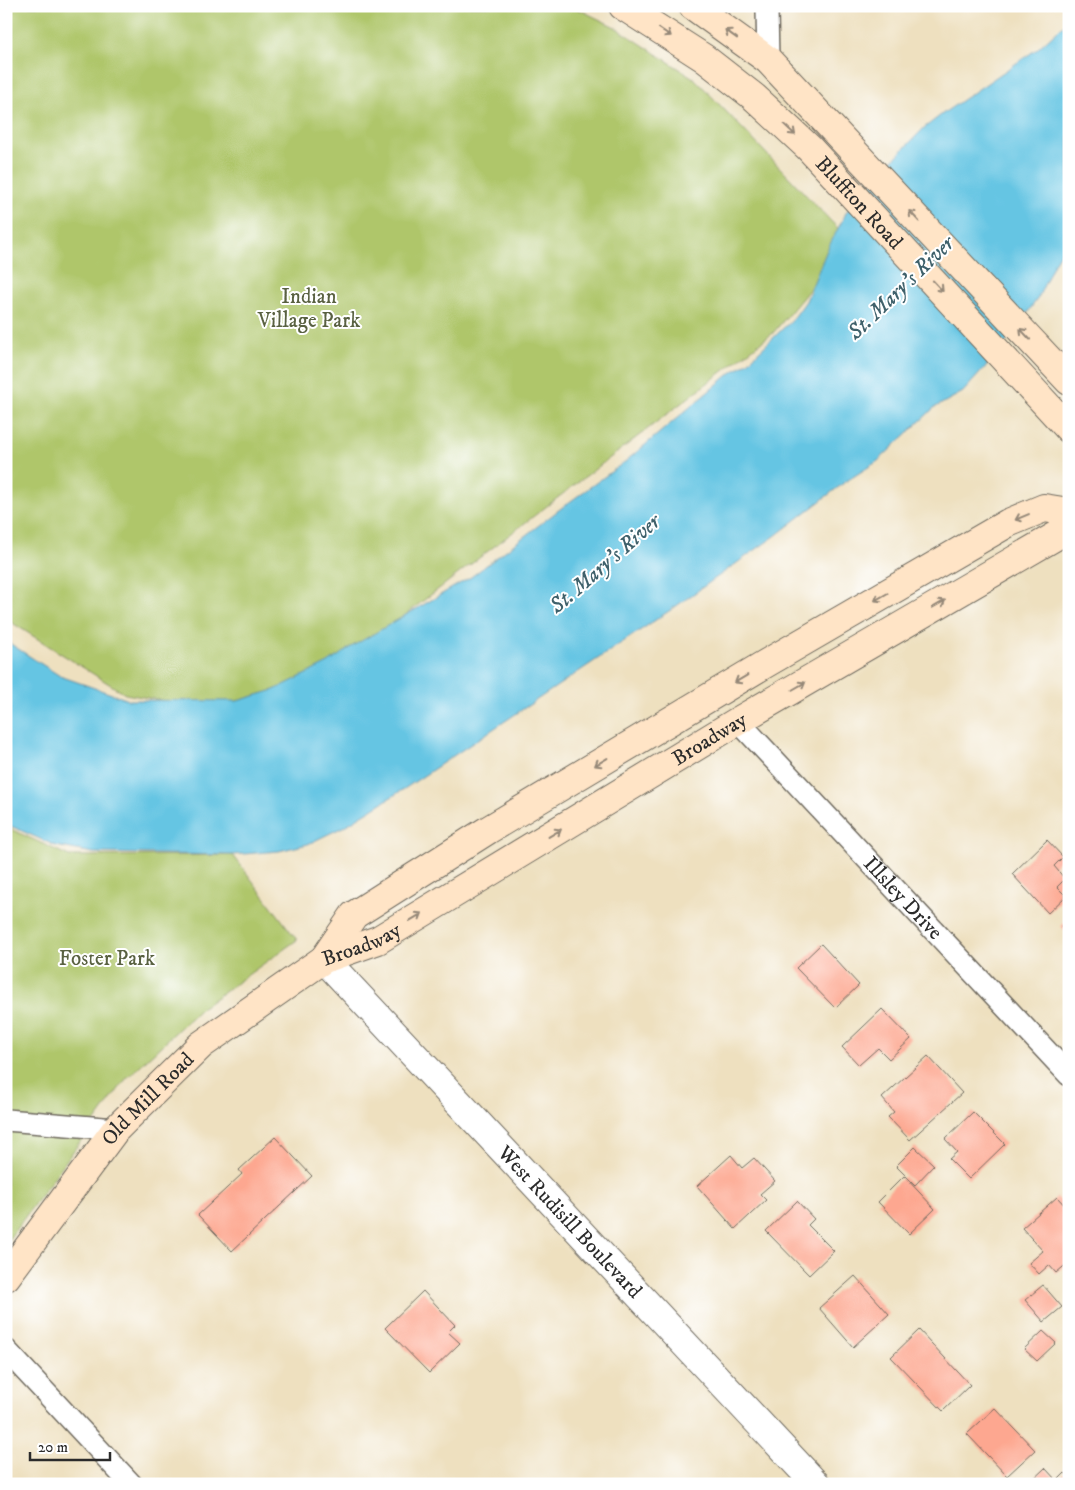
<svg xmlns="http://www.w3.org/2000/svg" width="1075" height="1490" font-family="'IM FELL DW Pica',serif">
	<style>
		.green { fill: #afc66b; stroke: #6d784b }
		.water { fill: #65c5e3; stroke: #487887 }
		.building { fill: #fda790 }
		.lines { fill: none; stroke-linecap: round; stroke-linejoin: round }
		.minor-casing { stroke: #6f6a5f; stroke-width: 24 }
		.tertiary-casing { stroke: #6f6a5f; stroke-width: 30 }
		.secondary-casing { stroke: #6f6a5f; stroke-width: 30 }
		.minor { stroke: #fff; stroke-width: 21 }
		.tertiary { stroke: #fff; stroke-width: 28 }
		.secondary { stroke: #ffe4c6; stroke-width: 28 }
		.oneway { stroke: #958878 }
		.labels { text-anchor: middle; stroke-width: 4; stroke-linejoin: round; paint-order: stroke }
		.street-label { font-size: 21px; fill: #2b2b2b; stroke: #fff }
		.park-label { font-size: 21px; fill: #596141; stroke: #fff }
		.water-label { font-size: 22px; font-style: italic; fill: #3f616b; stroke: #fff }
	</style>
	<rect width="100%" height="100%" fill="#fff"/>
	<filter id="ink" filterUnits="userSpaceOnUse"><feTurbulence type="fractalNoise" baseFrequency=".02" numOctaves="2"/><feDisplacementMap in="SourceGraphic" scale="10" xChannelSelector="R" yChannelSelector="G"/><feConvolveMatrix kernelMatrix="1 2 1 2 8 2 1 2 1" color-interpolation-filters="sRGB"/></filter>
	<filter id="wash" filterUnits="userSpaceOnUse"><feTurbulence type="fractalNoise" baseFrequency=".0096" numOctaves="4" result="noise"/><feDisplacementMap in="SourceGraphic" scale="20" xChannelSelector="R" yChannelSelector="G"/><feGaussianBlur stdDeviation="1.12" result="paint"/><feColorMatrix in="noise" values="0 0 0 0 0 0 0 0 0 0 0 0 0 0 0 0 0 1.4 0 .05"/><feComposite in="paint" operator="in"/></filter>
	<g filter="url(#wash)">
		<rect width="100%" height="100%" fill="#eee0bf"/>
		<!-- green -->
		<g class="green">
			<polygon points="6,6 572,6 615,27 695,79 850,241 773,333 419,604 305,696 248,715 125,694 6,619"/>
			<polygon points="6,827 69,856 233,855 297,940 200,1009 126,1079 6,1243"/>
		</g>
		<!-- water -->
		<polygon class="water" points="1069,20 1069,239 1055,261 1038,298 999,352 963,392 934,408 878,461 845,482 775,536 672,609 404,789 345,826 308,844 279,851 232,855 93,853 56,846 6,824 6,641 60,676 129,700 237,701 274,690 328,663 351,647 471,577 564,506 626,461 727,376 748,362 793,319 806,301 827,250 847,211 891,162 924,128 945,112 1037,49"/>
		<g id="blocks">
			<!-- building -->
			<g class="building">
				<polygon points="1047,840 1063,857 1054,866 1065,879 1057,887 1066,896 1048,913 1012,874"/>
				<polygon points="1069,919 1069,935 1061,926"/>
				<polygon points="821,944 859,985 835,1008 796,968"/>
				<polygon points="882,1009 911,1039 889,1059 878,1048 859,1065 842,1047"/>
				<polygon points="928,1056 962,1093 910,1140 888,1117 894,1112 882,1098"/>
				<polygon points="973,1112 1005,1144 969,1179 949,1159 957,1152 945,1139"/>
				<polygon points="275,1137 312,1176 232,1251 198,1215 242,1174 239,1170"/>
				<polygon points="915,1147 934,1165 915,1185 896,1166"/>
				<polygon points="731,1155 742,1168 754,1158 775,1181 760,1194 766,1200 735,1229 697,1186"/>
				<polygon points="904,1176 935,1209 909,1234 878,1202"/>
				<polygon points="1057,1197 1069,1210 1069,1262 1056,1273 1049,1265 1039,1274 1029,1263 1043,1251 1022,1228"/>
				<polygon points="797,1201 814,1219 808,1225 834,1251 809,1275 766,1231"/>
				<polygon points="855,1276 889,1314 853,1347 819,1308"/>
				<polygon points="1043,1285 1062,1307 1044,1322 1025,1300"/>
				<polygon points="423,1291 455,1325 448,1332 460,1343 429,1373 385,1328"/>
				<polygon points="919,1330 970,1385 943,1411 891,1357"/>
				<polygon points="1043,1331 1056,1343 1037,1361 1024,1349"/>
				<polygon points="995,1408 1035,1450 1007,1476 967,1434"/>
				<polygon points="1045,1468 1057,1481 1065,1473 1069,1476 1069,1484 1028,1484"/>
			</g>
		</g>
	</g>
	<g filter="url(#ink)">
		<use href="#blocks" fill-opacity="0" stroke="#6f6a5f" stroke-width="1"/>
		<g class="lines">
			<defs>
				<g id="minor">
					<polyline points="768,60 767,10 769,6"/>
					<path id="s1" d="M738 721 1069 1075"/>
					<polyline points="6,1120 116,1129"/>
					<polyline points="6,1350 131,1484"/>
				</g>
				<g id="tertiary">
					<path id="s2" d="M324 959 816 1484"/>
				</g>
				<g id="secondary">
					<path id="s3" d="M623 6 704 58 754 97 809 148 1069 429"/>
					<polyline points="693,6 768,60 1069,381"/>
					<polyline points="324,959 354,915 488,830 765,664 1008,523 1044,508 1069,512"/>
					<path id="s4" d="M6 1277 116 1129 201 1045 324 959 378 940 738 721 1061 533 1069 518"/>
				</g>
			</defs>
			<!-- minor casing -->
			<use href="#minor" class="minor-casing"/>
			<!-- tertiary casing -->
			<use href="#tertiary" class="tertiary-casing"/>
			<!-- secondary casing -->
			<use href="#secondary" class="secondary-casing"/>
			<!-- minor -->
			<use href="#minor" class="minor"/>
			<!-- tertiary -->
			<use href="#tertiary" class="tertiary"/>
			<!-- secondary -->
			<use href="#secondary" class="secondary"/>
		</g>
		<!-- one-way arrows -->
		<defs><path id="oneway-shaft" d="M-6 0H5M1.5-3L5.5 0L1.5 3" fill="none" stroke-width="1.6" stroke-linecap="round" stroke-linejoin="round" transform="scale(1.25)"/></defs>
		<g class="oneway">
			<use href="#oneway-shaft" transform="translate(665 32) rotate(34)"/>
			<use href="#oneway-shaft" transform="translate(731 34) rotate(-144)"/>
			<use href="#oneway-shaft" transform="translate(790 130) rotate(43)"/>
			<use href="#oneway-shaft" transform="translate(914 216) rotate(-133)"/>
			<use href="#oneway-shaft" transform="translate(938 286) rotate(47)"/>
			<use href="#oneway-shaft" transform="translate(1025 334) rotate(-133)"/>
			<use href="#oneway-shaft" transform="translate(1022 517) rotate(157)"/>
			<use href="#oneway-shaft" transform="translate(881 597) rotate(150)"/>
			<use href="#oneway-shaft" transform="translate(939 604) rotate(-30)"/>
			<use href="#oneway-shaft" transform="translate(741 679) rotate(149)"/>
			<use href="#oneway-shaft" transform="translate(799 686) rotate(-30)"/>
			<use href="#oneway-shaft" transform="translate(601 762) rotate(149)"/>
			<use href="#oneway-shaft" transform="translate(555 833) rotate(-31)"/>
			<use href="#oneway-shaft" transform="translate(416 917) rotate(-31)"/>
		</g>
	</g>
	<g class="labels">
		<!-- street labels -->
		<g class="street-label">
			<text dy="7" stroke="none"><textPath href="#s3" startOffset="309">Bluffton Road</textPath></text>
			<text dy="7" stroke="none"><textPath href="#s4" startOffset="899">Broadway</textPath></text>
			<text dy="7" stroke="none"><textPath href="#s1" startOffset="242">Illsley Drive</textPath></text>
			<text dy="7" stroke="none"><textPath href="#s4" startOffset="494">Broadway</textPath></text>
			<text dy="7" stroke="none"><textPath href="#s4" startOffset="228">Old Mill Road</textPath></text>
			<text dy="7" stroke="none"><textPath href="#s2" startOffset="360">West Rudisill Boulevard</textPath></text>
		</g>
		<!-- park labels -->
		<g class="park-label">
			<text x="309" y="303">Indian<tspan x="309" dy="24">Village Park</tspan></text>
			<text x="107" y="965">Foster Park</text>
		</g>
		<!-- water labels -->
		<g class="water-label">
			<text transform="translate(900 287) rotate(-44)" y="8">St. Mary's River</text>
			<text transform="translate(604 563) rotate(-41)" y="8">St. Mary's River</text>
		</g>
	</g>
	<!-- margin -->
	<rect width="1075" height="1490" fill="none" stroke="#fff" stroke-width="25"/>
	<!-- scale -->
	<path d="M30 1452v8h80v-8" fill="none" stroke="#2b2b2b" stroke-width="2.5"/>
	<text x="38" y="1452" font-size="15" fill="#2b2b2b" stroke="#ffffff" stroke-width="4" paint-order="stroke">20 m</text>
</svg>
